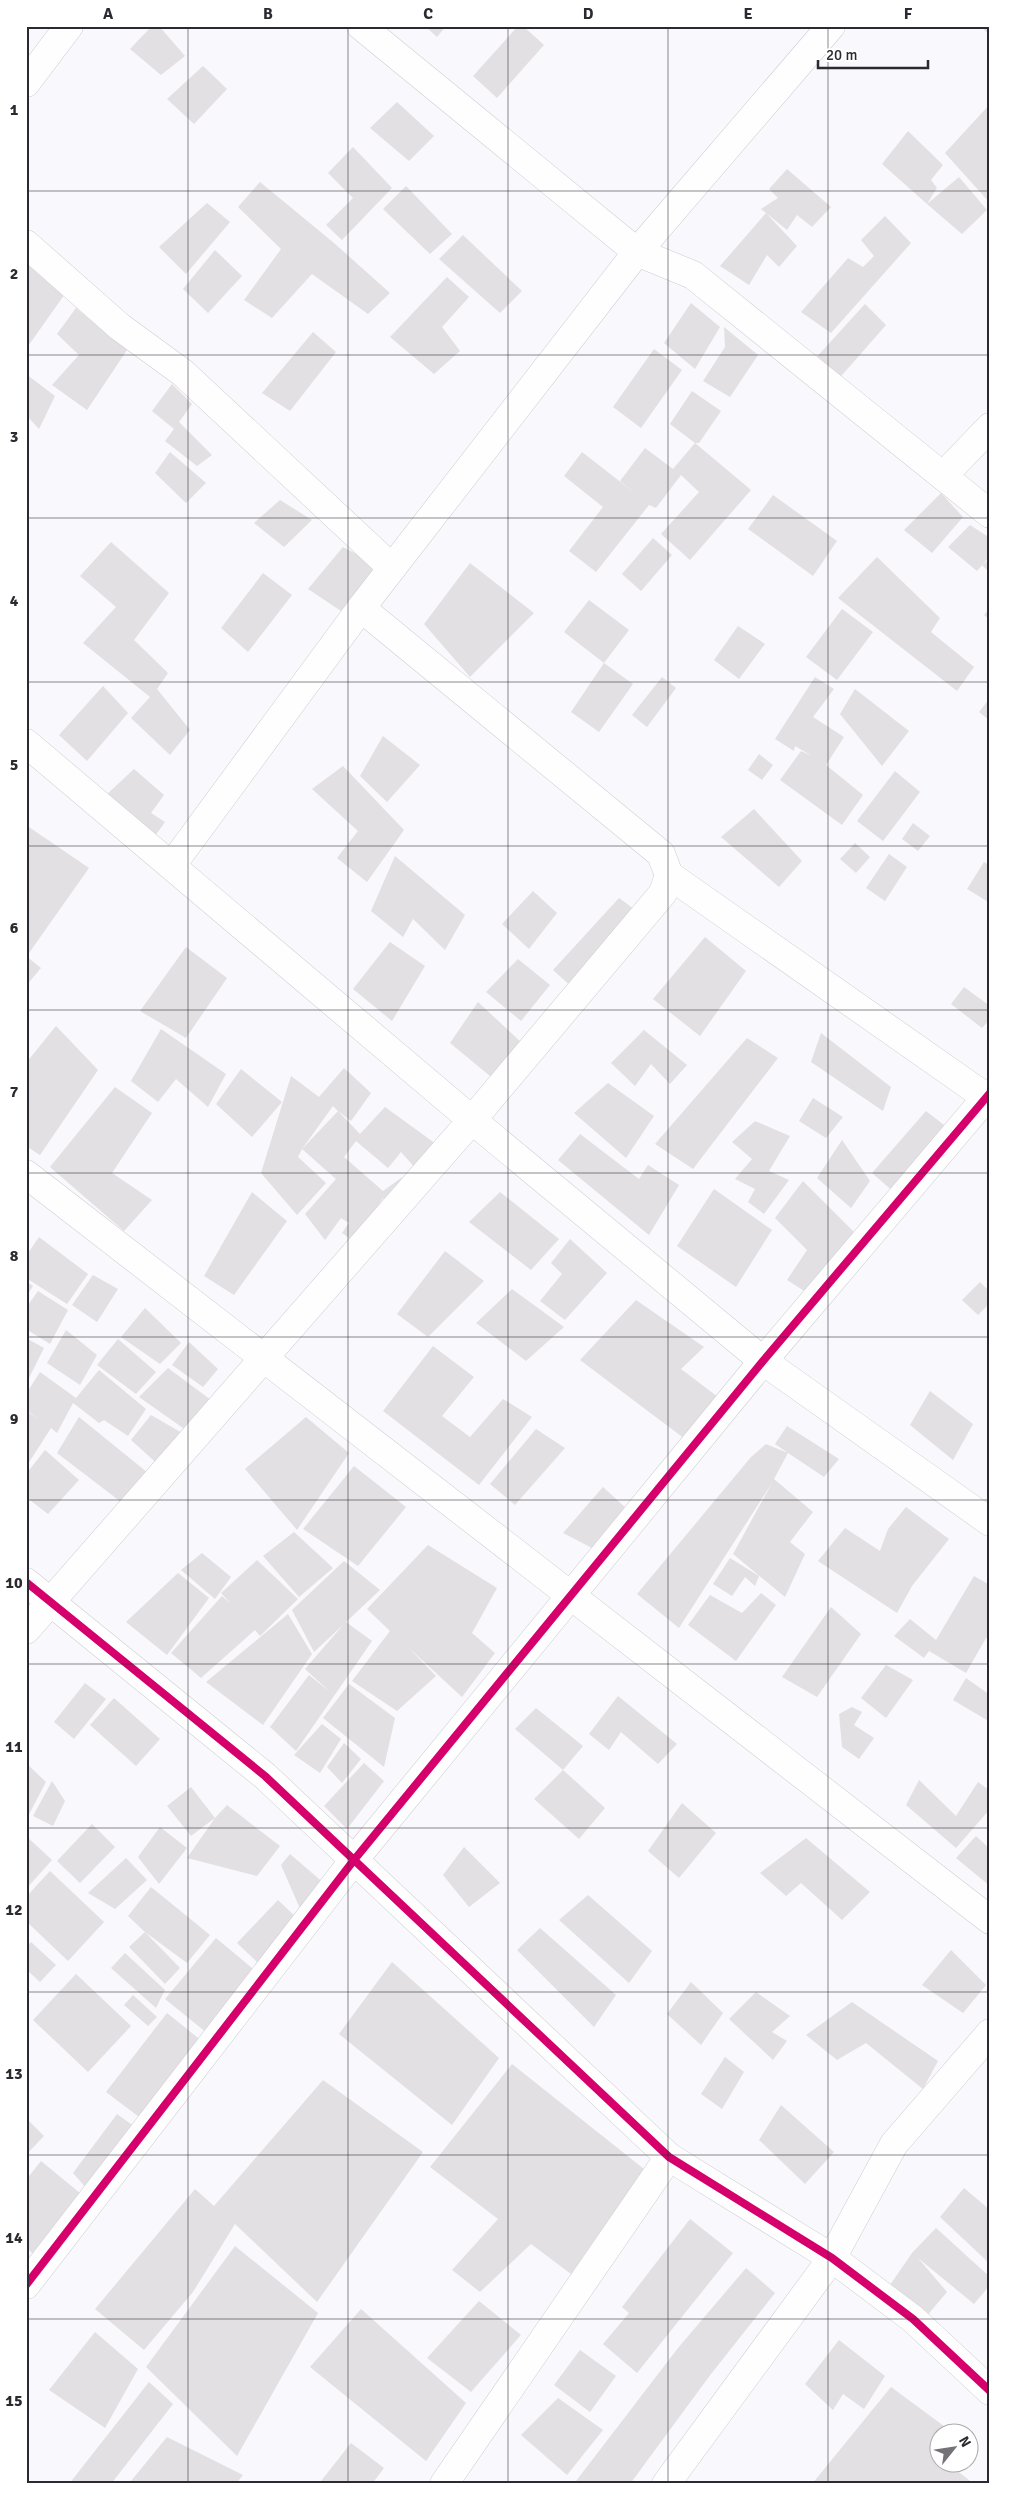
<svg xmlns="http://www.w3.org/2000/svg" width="1016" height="2510" font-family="Signika,sans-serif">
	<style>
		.building { fill: #e3e0e3; fill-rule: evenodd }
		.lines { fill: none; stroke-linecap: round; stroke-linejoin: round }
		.minor-casing { stroke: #cecdd1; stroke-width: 29 }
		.minor { stroke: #fefeff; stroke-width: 28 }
		.cycleway-casing { stroke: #fff; stroke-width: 11 }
		.cycleway { stroke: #d6006c; stroke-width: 8 }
		.grid { fill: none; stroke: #2c2a30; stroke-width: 1; stroke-opacity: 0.55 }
		.neatline { fill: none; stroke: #2c2a30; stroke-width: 2 }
		.grid-label { font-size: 16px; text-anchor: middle; font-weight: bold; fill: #2c2a30 }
	</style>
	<rect width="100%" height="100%" fill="#f9f8fc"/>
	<!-- building -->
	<g class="building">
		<polygon points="152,26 159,26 185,56 161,75 130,49"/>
		<polygon points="425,26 446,26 437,37"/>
		<polygon points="518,26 523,26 544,45 497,98 473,76"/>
		<polygon points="980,26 990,26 990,35"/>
		<polygon points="203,66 227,89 194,124 167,99"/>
		<polygon points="397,102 434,136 409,161 370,128"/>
		<polygon points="990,104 990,203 945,153"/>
		<polygon points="908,131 943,165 931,180 937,188 927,204 882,164"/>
		<polygon points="353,147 392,188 342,240 326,225 353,198 328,173"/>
		<polygon points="787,169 831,207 812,227 797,215 787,230 766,213 797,246 779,267 767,255 749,285 720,266 766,213 761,209 778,198 769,189"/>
		<polygon points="959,177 987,210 962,234 927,204"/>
		<polygon points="260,182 334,243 390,293 368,314 312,274 272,318 244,300 281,249 238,207"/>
		<polygon points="406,186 452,234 430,254 383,209"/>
		<polygon points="207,203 230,222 186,274 159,247"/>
		<polygon points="885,216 911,243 831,333 801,312 848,258 863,267 874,256 861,240"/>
		<polygon points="463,235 522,291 500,313 439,259"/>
		<polygon points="215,250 242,276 208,313 183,289"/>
		<polygon points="26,260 67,291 26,349"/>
		<polygon points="447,277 469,297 442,327 460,351 434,374 390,337"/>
		<polygon points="691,303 720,327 695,369 664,343"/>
		<polygon points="865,304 886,325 836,382 814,360"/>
		<polygon points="76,308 127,350 87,410 52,385 79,355 57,334"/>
		<polygon points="724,327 758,355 730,397 703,381 725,347"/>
		<polygon points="313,332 336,352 290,411 262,393"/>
		<polygon points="654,349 682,370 641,428 613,407"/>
		<polygon points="26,374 55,396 39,429 26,415"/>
		<polygon points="172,384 192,404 179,422 212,455 197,466 165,441 174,429 152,411"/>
		<polygon points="692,391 721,411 699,443 695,443 751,490 690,560 661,534 699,492 681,475 656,508 649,505 596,572 569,551 603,507 564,476 582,452 636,494 620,481 645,448 673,469 695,443 670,424"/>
		<polygon points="170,452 206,483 186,503 155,473"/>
		<polygon points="941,493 963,517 932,553 904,530"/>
		<polygon points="773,495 837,541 813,576 748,529"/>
		<polygon points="280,500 312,520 284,547 254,523"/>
		<polygon points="970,525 990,538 990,556 977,571 948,547"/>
		<polygon points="653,538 672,555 641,591 622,574"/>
		<polygon points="111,542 169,593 134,640 168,673 157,689 190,730 170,755 131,718 150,697 83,643 116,607 80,576"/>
		<polygon points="343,547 383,568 347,615 308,589"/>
		<polygon points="877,557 940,618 931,632 974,667 957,691 838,598"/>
		<polygon points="990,559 990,573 982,565"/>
		<polygon points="470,563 534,613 470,677 424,624"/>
		<polygon points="263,573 292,595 248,652 221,628"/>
		<polygon points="589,600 629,630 604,663 564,632"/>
		<polygon points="990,608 990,620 984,615"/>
		<polygon points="842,609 873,632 837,680 806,657"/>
		<polygon points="738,626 765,644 739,679 714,660"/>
		<polygon points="604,663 633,684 599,732 571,712"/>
		<polygon points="662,677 676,688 647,727 632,715"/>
		<polygon points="815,677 834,689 813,717 844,737 826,765 863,795 842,825 780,780 801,751 812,756 795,746 794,751 775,739"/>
		<polygon points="103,686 128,713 87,761 59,735"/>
		<polygon points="855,689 909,731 882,766 840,714"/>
		<polygon points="990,698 990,721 979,712"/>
		<polygon points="383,736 420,765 387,802 360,776"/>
		<polygon points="759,754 773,765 762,780 748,770"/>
		<polygon points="343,766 404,830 367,882 337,858 358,831 312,789"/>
		<polygon points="134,769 164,795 151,813 165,822 155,836 104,797"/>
		<polygon points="895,771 920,792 883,841 857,821"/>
		<polygon points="754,809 802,861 779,887 721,837"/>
		<polygon points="913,823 930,836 918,851 902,839"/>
		<polygon points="26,825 89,868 29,953 26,951"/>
		<polygon points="855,843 870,857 856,873 840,859"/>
		<polygon points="889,854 907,867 885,901 866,888"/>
		<polygon points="395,856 465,915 445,950 413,919 403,937 371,911"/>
		<polygon points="984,862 990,866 990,903 967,889"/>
		<polygon points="533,891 557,913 529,949 502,924"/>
		<polygon points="619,898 638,912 572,987 553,970"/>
		<polygon points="705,937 746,971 700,1036 653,999"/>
		<polygon points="390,942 425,966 392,1021 353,989"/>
		<polygon points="186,947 227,978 186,1038 140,1011"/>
		<polygon points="26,956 41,968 26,986"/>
		<polygon points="518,959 550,985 521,1021 486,992"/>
		<polygon points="964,987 990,1006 990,1019 982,1028 951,1004"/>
		<polygon points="478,1002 523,1044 496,1081 450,1043"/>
		<polygon points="56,1026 98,1070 40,1155 26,1146 26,1063"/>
		<polygon points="161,1029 226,1074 208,1107 176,1079 158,1102 131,1081"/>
		<polygon points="644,1030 687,1065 670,1084 651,1064 635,1086 611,1063"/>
		<polygon points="821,1033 891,1087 883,1111 811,1062"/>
		<polygon points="747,1038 778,1058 693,1169 655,1144"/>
		<path d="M344 1068 371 1093 351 1121 338 1111 360 1134 385 1107 436 1144 417 1170 401 1152 388 1168 356 1141 344 1157 383 1191 401 1178 422 1196 396 1221 383 1198 377 1208 366 1250 342 1233 349 1223 341 1218 325 1240 305 1214 336 1179 302 1149 298 1157 326 1183 297 1215 261 1173 291 1076 319 1097ZM333 1106 338 1111 302 1149Z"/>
		<polygon points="241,1069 282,1102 252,1137 216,1104"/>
		<polygon points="608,1083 654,1116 626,1158 574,1113"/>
		<polygon points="115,1087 152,1113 112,1173 152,1200 124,1231 50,1167"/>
		<polygon points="813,1098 843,1117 826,1138 799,1121"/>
		<polygon points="926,1111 948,1128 895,1193 872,1173"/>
		<polygon points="755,1121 790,1136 769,1171 789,1180 764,1214 748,1202 755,1189 735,1179 752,1159 732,1142"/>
		<polygon points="580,1134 639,1179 648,1165 679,1185 649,1235 558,1160"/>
		<polygon points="842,1140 870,1181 851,1208 817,1178"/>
		<polygon points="803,1181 856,1234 809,1294 787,1280 807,1250 775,1218"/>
		<polygon points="714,1189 772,1230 736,1287 677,1246"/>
		<polygon points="252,1192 287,1221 234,1295 204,1276"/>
		<polygon points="500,1192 559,1239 531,1270 469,1222"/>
		<polygon points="39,1237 88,1274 67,1304 26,1278 26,1256"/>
		<polygon points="570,1239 607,1273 565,1320 540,1301 562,1274 551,1263"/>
		<polygon points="445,1251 484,1281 428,1337 397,1314"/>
		<polygon points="93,1275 118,1289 97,1322 72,1305"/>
		<polygon points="26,1281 33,1286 26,1297"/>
		<polygon points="980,1282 990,1292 990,1303 978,1315 962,1300"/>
		<polygon points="512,1289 564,1327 526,1361 476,1323"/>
		<polygon points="38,1291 68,1310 50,1344 26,1329 26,1308"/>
		<polygon points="636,1300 704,1347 681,1369 718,1397 685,1439 580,1360"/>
		<polygon points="145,1308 181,1343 160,1364 121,1337"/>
		<polygon points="66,1330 97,1355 80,1385 47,1363"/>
		<polygon points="26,1338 44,1348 26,1384"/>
		<polygon points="118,1339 156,1372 136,1394 97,1365"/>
		<polygon points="189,1342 218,1369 203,1387 172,1365"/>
		<polygon points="433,1346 474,1377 442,1416 470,1437 503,1399 532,1417 479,1485 383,1411"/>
		<polygon points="168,1368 215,1403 190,1433 139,1397"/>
		<polygon points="99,1370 146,1409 128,1436 104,1420 99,1423 73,1403 57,1433 51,1428 26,1467 26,1411 39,1419 26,1410 26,1394 40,1372 76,1398"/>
		<polygon points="930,1391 973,1424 953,1460 910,1425"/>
		<polygon points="151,1415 189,1437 161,1467 131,1440"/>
		<polygon points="79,1417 148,1473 121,1502 57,1453"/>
		<polygon points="306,1417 349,1453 297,1530 245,1469"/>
		<polygon points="787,1426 839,1459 824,1477 788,1453 774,1479 813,1512 790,1542 805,1554 785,1597 733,1554 772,1483 679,1628 637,1594 751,1457 766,1444 788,1453 775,1444"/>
		<polygon points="536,1429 565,1448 515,1505 490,1484"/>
		<polygon points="45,1450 79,1480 48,1514 26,1497 26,1474"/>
		<polygon points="354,1466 406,1507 358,1566 303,1529"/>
		<polygon points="603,1487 627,1509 592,1548 563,1533"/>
		<polygon points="906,1507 949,1539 912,1586 897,1613 818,1561 845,1528 880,1551 888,1529"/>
		<polygon points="294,1532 333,1568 299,1597 263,1556"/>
		<polygon points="428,1545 497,1588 472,1633 495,1653 462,1697 409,1648 436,1676 397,1711 352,1681 390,1631 367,1609"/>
		<polygon points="202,1553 231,1577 215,1599 181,1570"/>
		<polygon points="730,1558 759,1576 755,1586 745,1577 732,1596 713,1584"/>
		<polygon points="257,1560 298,1599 260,1636 255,1630 201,1678 171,1653 222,1596 231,1604 221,1593"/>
		<polygon points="344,1561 380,1590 346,1622 372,1641 296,1751 270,1727 309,1675 330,1692 305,1669 343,1625 314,1652 292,1610"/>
		<polygon points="178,1573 209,1598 167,1655 126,1622"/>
		<polygon points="974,1576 990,1585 990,1640 986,1638 966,1673 929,1651 933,1645 924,1658 894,1636 910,1619 936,1640"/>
		<polygon points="761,1593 776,1605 736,1661 688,1625 710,1595 742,1613"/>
		<polygon points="831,1607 861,1634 817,1697 782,1677"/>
		<polygon points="288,1614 312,1654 263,1725 206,1682"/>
		<polygon points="886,1665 913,1680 886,1718 861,1698"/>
		<polygon points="966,1678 990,1695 990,1722 953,1700"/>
		<polygon points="85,1683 106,1699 74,1739 54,1722"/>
		<polygon points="349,1684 395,1718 384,1767 323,1718"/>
		<polygon points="618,1696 677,1744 658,1764 621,1732 609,1750 589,1734"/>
		<polygon points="114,1698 160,1739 136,1766 90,1725"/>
		<polygon points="852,1707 862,1712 854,1725 874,1738 859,1759 842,1747 839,1714"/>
		<polygon points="536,1708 583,1746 563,1770 605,1808 579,1839 534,1799 563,1770 515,1729"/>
		<polygon points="322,1724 341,1739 320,1773 294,1755"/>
		<polygon points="344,1743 361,1759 342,1783 327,1767"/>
		<polygon points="26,1763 46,1782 26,1820"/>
		<polygon points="364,1763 384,1781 347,1829 324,1806"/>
		<polygon points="919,1780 956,1816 978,1782 990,1791 990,1809 956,1848 906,1805"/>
		<polygon points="52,1781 65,1801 53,1826 33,1816"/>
		<polygon points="191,1787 215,1818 227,1805 280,1846 257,1876 187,1858 215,1818 191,1836 167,1806"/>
		<polygon points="682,1803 716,1833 679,1878 648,1851"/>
		<polygon points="92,1824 115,1847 80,1883 57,1861"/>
		<polygon points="160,1827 187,1848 159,1884 138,1857"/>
		<polygon points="26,1836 52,1860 26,1889"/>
		<polygon points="976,1836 990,1849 990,1886 956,1858"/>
		<polygon points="806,1838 870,1892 842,1920 801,1883 786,1896 760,1873"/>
		<polygon points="464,1847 500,1883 469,1907 443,1875"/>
		<polygon points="290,1854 326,1885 302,1913 281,1865"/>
		<polygon points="126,1858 147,1880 115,1909 88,1893"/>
		<polygon points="50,1871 104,1922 68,1961 26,1921 26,1897"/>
		<polygon points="151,1887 210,1935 187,1963 145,1932 128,1916"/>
		<polygon points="588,1895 652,1951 629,1983 559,1920"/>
		<polygon points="278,1900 299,1920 258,1963 237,1943"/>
		<polygon points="540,1928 616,1995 594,2027 517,1950"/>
		<polygon points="145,1932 180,1968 165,1984 129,1947"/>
		<polygon points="216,1938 257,1972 207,2033 165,1999"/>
		<polygon points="31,1942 56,1965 40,1982 26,1969 26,1947"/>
		<polygon points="951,1950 986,1985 963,2013 922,1985"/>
		<polygon points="125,1953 165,1990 156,2008 111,1968"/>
		<polygon points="392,1962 499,2058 452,2125 339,2034"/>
		<polygon points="76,1974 131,2026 88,2072 33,2020"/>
		<polygon points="691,1982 723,2013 701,2045 667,2014"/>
		<polygon points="756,1992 790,2016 772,2032 787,2041 773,2060 729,2019"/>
		<polygon points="133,1995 157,2017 148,2026 124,2005"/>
		<polygon points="852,2002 938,2061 923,2089 866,2043 837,2060 806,2035"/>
		<polygon points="167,2013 203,2042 143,2120 106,2092"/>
		<polygon points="725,2057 744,2072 722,2109 701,2094"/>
		<polygon points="512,2064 644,2169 571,2274 531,2244 480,2292 452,2270 498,2219 430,2167"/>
		<polygon points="323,2080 423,2152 317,2302 235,2224 193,2292 144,2350 95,2309 195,2189 214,2206"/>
		<polygon points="781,2105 834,2152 805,2184 759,2140"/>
		<polygon points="117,2114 135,2127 88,2190 73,2173"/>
		<polygon points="26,2118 44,2136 26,2155"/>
		<polygon points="41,2161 86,2198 35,2256 26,2247 26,2180"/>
		<polygon points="964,2188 990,2210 990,2264 940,2217"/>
		<polygon points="690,2219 733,2253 637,2373 603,2344 629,2313 622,2307"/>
		<polygon points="936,2228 990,2277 990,2285 974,2304 918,2258 947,2292 925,2318 888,2288 912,2253"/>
		<polygon points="235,2246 318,2313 237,2456 146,2367"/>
		<polygon points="746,2268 775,2293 711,2374 630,2484 579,2484 576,2481 678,2348"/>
		<polygon points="479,2301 521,2335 471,2392 427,2358"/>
		<polygon points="361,2309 466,2403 426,2461 310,2367"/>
		<polygon points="95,2332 138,2369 105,2428 49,2390"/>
		<polygon points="839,2340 885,2376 864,2409 843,2394 833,2410 805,2384"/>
		<polygon points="580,2350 616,2376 590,2412 554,2385"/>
		<polygon points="149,2382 173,2404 111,2484 69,2484"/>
		<polygon points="891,2387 952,2432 938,2432 938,2462 946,2462 974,2484 812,2484"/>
		<polygon points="558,2398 603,2430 567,2475 521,2435"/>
		<polygon points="167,2437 243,2475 236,2484 136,2484 131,2481"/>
		<polygon points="351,2443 384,2468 372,2484 325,2484 321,2481"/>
	</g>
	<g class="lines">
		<defs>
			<g id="minor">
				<polyline points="361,26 637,252 693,275 990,514"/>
				<polyline points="26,83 69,26"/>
				<polyline points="26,244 120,327 183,373 392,568"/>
				<polyline points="943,476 990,427"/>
				<polyline points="361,608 661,854 669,875 990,1100"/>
				<polyline points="26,743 472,1120 763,1361 990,1522"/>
				<polyline points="172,865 361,608 637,252 831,26"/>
				<polyline points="26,1174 990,1920"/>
				<polyline points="26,1582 265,1776 669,2157 832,2258 913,2319 990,2391"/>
				<polyline points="26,1630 472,1120 663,893 669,875"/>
				<polyline points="26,2285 354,1860 763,1361 990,1093"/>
				<polyline points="444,2484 669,2157"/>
				<polyline points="666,2484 832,2258 894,2144 990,2033"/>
			</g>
		</defs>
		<!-- minor casing -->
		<use href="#minor" class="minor-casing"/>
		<!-- minor -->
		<use href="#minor" class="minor"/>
		<defs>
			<g id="cycleway">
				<polyline points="26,1582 265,1776 669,2157 832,2258 913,2319 990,2391"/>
				<polyline points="26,2285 354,1860 763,1361 990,1093"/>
			</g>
		</defs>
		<!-- cycleway casing -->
		<use href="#cycleway" class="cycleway-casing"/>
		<!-- cycleway -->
		<use href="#cycleway" class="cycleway"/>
	</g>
	<!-- grid -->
	<path class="grid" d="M188 26V2484M348 26V2484M508 26V2484M668 26V2484M828 26V2484M26 191H990M26 355H990M26 518H990M26 682H990M26 846H990M26 1010H990M26 1173H990M26 1337H990M26 1500H990M26 1664H990M26 1828H990M26 1992H990M26 2155H990M26 2319H990"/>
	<!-- border -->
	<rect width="1016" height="2510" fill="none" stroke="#ffffff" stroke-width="55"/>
	<!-- north arrow -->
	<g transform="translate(954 2448) rotate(60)"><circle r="24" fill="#ffffff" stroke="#abaaac"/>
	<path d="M0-4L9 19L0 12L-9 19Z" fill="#747277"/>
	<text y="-8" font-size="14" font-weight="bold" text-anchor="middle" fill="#2c2a30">N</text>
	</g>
	<!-- scale -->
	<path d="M818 60v8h110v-8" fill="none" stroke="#2c2a30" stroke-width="2.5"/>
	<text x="826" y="60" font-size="15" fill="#2c2a30" stroke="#ffffff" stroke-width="4" paint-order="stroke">20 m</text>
	<rect x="28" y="28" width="960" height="2454" class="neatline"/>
	<g class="grid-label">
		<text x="108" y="19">A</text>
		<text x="268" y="19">B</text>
		<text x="428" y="19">C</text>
		<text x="588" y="19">D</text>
		<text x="748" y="19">E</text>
		<text x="908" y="19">F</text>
		<text x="14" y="115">1</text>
		<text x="14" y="279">2</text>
		<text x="14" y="442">3</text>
		<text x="14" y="606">4</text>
		<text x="14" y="770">5</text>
		<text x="14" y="933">6</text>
		<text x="14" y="1097">7</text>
		<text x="14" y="1261">8</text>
		<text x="14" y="1424">9</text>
		<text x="14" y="1588">10</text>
		<text x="14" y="1752">11</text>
		<text x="14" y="1915">12</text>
		<text x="14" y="2079">13</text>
		<text x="14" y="2243">14</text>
		<text x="14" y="2406">15</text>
	</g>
</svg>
